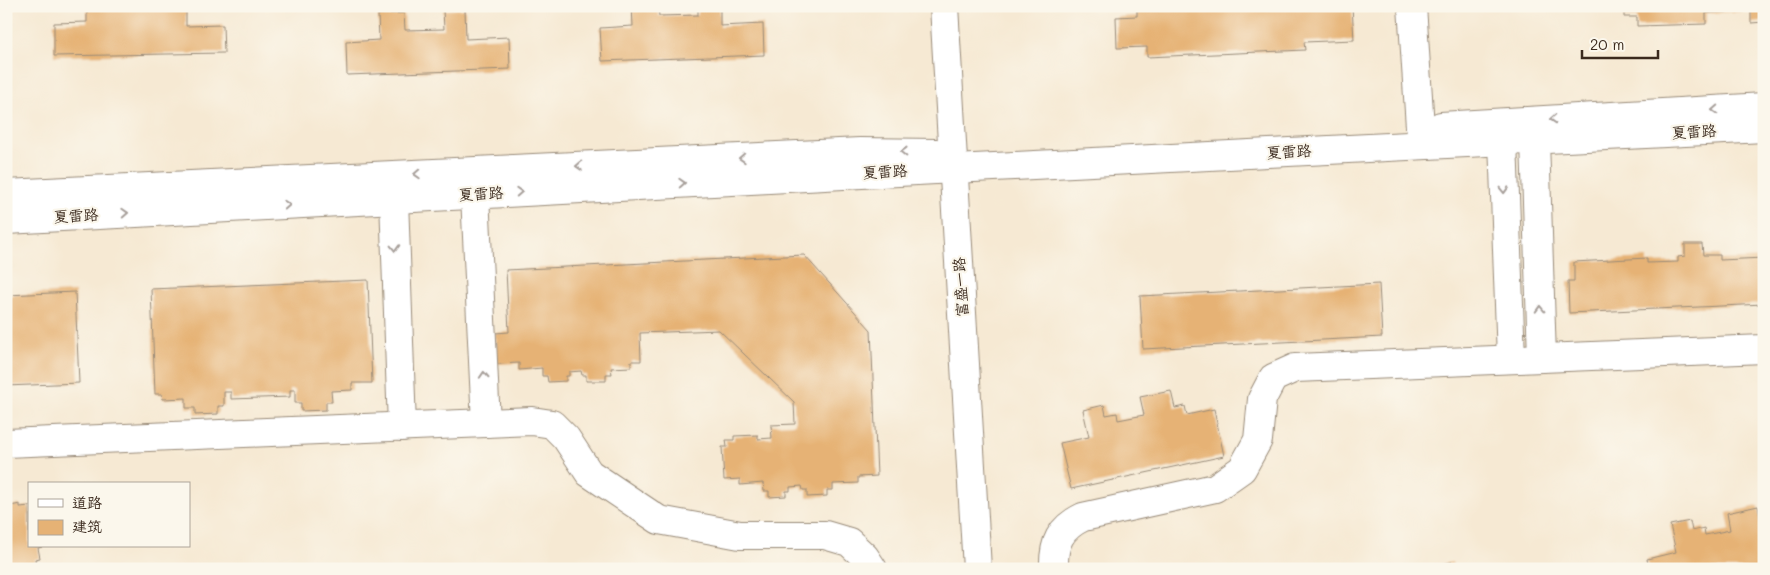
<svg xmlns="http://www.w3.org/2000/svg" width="1770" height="575" font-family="Mali,'LXGW WenKai TC',sans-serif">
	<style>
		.building { fill: #e6b275 }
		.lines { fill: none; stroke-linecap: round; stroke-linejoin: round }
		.minor-casing { stroke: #988a78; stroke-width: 30 }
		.minor { stroke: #fff; stroke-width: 28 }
		.oneway { stroke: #a79f9a }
		.labels { text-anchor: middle; stroke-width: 4.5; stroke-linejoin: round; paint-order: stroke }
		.street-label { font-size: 15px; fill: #3b2a1e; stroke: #fbf7ec }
	</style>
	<rect width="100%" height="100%" fill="#fbf7ec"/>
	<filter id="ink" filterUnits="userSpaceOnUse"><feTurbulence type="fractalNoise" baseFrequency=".02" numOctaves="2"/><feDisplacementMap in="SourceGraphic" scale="10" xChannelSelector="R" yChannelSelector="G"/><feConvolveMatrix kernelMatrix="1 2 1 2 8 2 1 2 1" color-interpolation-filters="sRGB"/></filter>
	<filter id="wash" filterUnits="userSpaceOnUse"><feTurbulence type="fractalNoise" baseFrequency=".0096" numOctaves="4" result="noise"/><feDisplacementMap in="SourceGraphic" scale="20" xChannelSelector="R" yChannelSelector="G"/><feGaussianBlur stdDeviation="1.12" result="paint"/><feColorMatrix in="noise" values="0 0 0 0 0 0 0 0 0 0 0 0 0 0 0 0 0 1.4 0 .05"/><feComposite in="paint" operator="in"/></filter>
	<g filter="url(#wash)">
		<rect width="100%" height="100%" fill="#f6e9d3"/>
		<g id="blocks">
			<!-- building -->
			<g class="building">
				<polygon points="87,6 186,6 186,26 223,25 224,53 54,56 54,23 87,22"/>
				<polygon points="632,6 658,6 659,16 698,15 698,6 720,6 720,26 763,24 764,55 602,61 600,28 633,26"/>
				<polygon points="1147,6 1352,6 1354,40 1304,42 1305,50 1147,57 1147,47 1117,48 1116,17 1137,16 1137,7"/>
				<polygon points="1624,6 1764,6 1764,22 1751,23 1751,11 1706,13 1706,24 1637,26 1637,17 1624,17"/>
				<polygon points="465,9 466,39 509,37 510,69 347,75 346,42 379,40 378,14 404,13 405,30 444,29 443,10"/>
				<polygon points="1685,244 1702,244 1703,255 1720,255 1720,260 1764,258 1764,304 1569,313 1568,281 1574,281 1574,262 1647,258 1647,263 1678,262 1678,257 1685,256"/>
				<polygon points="804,255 871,330 877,476 858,477 858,483 833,484 833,490 827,490 827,496 807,497 807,490 803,490 802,486 790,487 790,491 786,491 786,496 769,497 769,491 764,491 763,483 740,485 740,479 724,480 722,447 727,447 726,440 734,440 734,436 758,435 758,439 772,438 771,425 795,424 794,402 719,330 640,333 641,361 631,361 631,367 611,368 612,374 606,374 606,381 586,381 586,375 582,375 581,371 569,372 569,376 566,376 566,381 548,382 547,376 542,376 542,368 519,370 519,363 497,364 495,333 509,332 506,270"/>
				<polygon points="368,280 372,383 352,383 352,390 331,391 332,402 326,402 326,410 301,411 301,403 295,403 295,390 290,390 290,397 231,399 231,392 224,392 224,406 218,406 218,414 195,415 195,408 186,408 186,398 163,399 162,394 155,394 151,289"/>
				<polygon points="1379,284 1382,337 1143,349 1140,296"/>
				<polygon points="75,292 79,383 6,386 6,295"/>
				<polygon points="1171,391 1175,408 1185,406 1187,415 1214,409 1224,456 1071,489 1060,443 1089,437 1083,410 1104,405 1106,415 1117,413 1118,420 1144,415 1140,397"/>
				<polygon points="20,504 20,507 29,506 29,546 42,547 38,548 40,558 35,559 36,567 11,569 10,563 6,564 6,507"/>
				<polygon points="1758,506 1761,523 1764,523 1764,569 1649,569 1647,559 1676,552 1670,525 1690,521 1692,531 1704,528 1705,535 1730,530 1727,513"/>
				<polygon points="1452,562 1454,569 1424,569 1424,568"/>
			</g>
		</g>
	</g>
	<g filter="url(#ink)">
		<use href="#blocks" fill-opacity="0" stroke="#988a78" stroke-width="1"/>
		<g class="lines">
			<defs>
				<g id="minor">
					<polyline points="944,6 977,569"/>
					<polyline points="1412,6 1420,127"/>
					<polyline points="1441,126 1764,107"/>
					<polyline points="1535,140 1542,358"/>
					<polyline points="1503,141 1511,359"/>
					<polyline points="6,194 860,152 936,153"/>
					<polyline points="475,195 486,423"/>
					<polyline points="394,199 402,427"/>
					<polyline points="6,220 954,169 1764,128"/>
					<polyline points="6,443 532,421 552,424 566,438 589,473 659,520 740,535 825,535 849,542 865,557 873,569"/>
					<path d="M1054 569C1053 543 1060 528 1083 517L1215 488 1242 469 1258 440 1262 399 1273 378 1295 368 1764 349"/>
				</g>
			</defs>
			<!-- minor casing -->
			<use href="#minor" class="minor-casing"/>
			<!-- minor -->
			<use href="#minor" class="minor"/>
		</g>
		<!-- one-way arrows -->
		<defs><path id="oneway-chevron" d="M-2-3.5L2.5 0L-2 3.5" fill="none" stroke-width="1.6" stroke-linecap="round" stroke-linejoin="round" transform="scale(1.25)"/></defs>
		<g class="oneway">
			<use href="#oneway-chevron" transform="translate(1715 110) rotate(177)"/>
			<use href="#oneway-chevron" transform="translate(1553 119) rotate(177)"/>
			<use href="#oneway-chevron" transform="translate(904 152) rotate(-179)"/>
			<use href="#oneway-chevron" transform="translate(742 158) rotate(177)"/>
			<use href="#oneway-chevron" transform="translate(579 166) rotate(177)"/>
			<use href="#oneway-chevron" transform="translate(417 174) rotate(177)"/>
			<use href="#oneway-chevron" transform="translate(682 183) rotate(-3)"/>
			<use href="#oneway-chevron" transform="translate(1504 190) rotate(88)"/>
			<use href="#oneway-chevron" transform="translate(519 192) rotate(-3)"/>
			<use href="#oneway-chevron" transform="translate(287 205) rotate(-3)"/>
			<use href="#oneway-chevron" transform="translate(125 213) rotate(-3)"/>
			<use href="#oneway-chevron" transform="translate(395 248) rotate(88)"/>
			<use href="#oneway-chevron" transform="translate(1540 309) rotate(-92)"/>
			<use href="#oneway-chevron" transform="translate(484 375) rotate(-93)"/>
		</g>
	</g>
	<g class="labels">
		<!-- street labels -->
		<g class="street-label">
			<text transform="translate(1694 132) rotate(-3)" y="5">夏雷路</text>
			<text transform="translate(1289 152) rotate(-3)" y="5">夏雷路</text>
			<text transform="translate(885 172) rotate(-3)" y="5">夏雷路</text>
			<text transform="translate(481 194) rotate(-3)" y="5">夏雷路</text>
			<text transform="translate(76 216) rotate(-3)" y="5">夏雷路</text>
			<text transform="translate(961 287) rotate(-94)" y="5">富盛一路</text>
		</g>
	</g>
	<!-- margin -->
	<rect width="1770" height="575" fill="none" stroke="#fbf7ec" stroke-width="25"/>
	<!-- legend -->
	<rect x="28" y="482" width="162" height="65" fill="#fbf7ec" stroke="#aea59a"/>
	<rect x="38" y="499" width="25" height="8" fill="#ffffff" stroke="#aea59a"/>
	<text x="72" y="508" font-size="15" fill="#3b2a1e">道路</text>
	<rect x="38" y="520" width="25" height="15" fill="#e6b275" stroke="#aea59a"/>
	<text x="72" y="532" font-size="15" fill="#3b2a1e">建筑</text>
	<!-- scale -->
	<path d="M1582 50v8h76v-8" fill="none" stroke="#3b2a1e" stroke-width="2.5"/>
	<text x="1590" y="50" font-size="15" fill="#3b2a1e" stroke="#fbf7ec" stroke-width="4" paint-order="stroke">20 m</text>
</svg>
